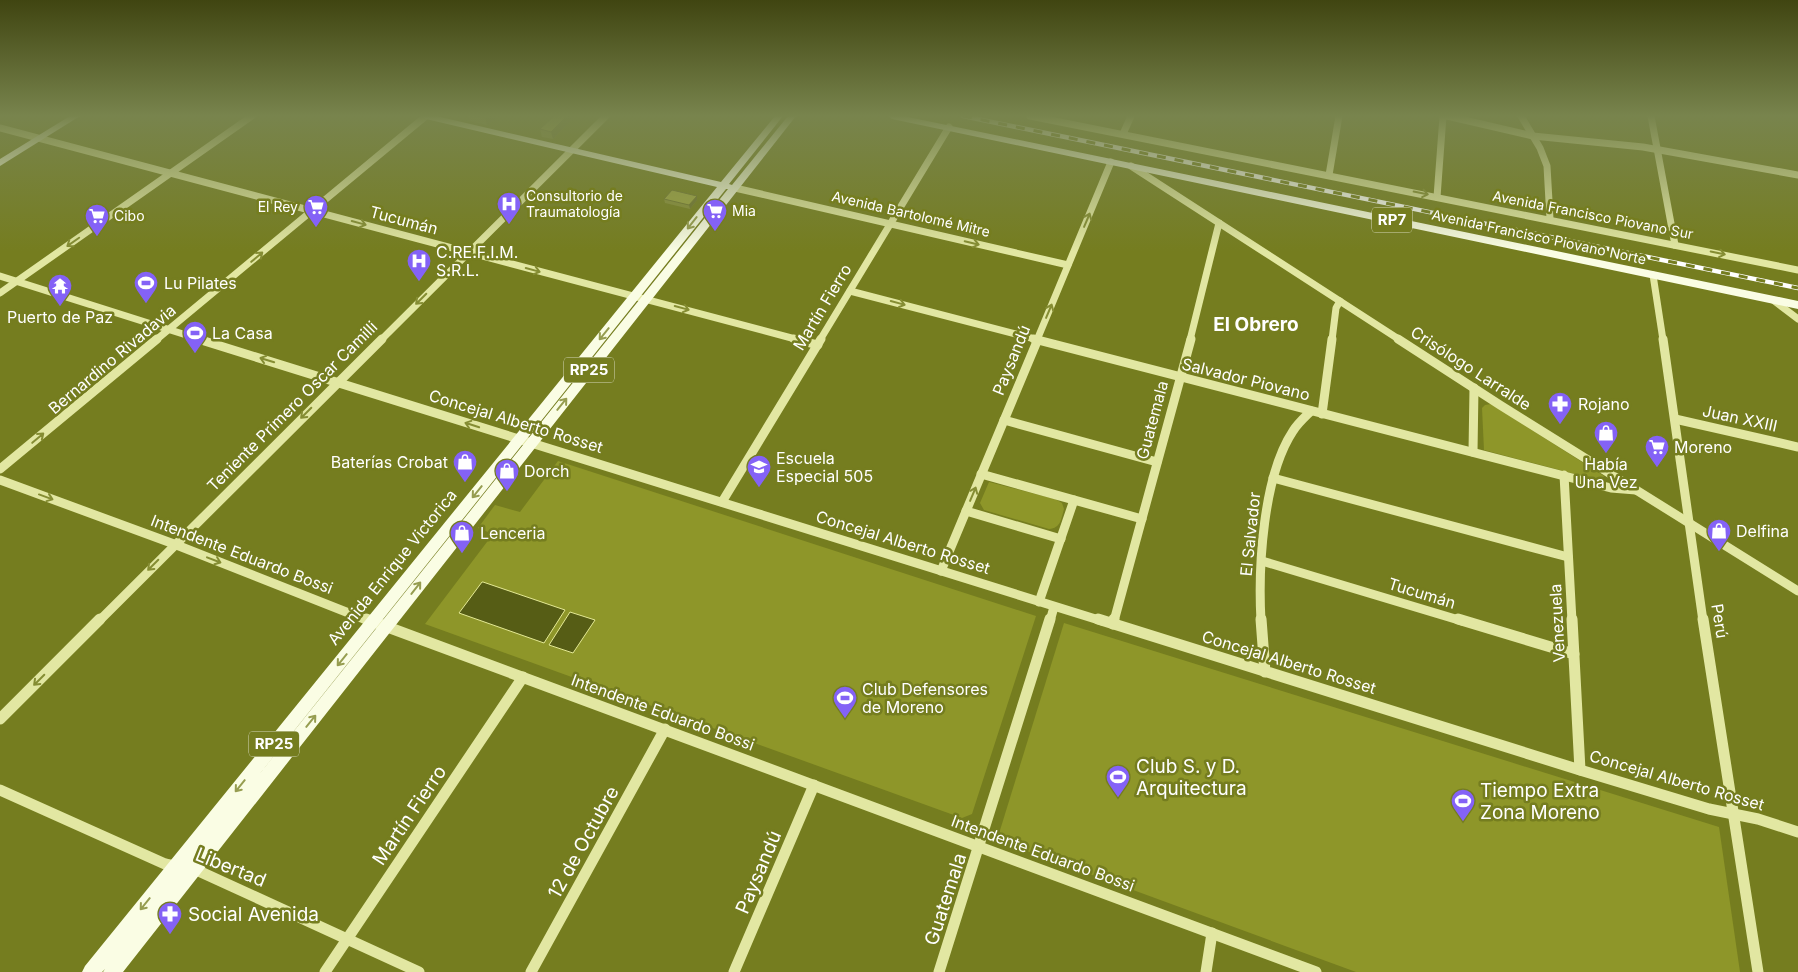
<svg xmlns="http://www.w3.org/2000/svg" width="1798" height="972" font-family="Inter,sans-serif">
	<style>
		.green { fill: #8e9629 }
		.water { fill: #565d15; stroke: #e4e995 }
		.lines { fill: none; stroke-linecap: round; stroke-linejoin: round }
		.minor-far2 { stroke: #e2e7a2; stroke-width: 7 }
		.minor-far1 { stroke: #e2e7a2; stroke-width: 9 }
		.minor { stroke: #e2e7a2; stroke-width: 11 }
		.major { fill: #fafde4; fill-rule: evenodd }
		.rail-casing { stroke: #fff; stroke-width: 4.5 }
		.rail { stroke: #757d1f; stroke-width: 3; stroke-dasharray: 9; stroke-linecap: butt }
		.wall { fill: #888e3a }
		.shaded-wall { fill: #6f742f }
		.building { fill: #9ea543; stroke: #6f742f }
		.oneway { stroke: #858d33 }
		.oneway2 { stroke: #969d50 }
		.labels { text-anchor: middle; stroke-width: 5; stroke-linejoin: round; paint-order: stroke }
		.far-poi-label { font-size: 14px; fill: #fff; stroke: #757d1f; text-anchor: start }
		.far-street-label { font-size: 14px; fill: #fff; stroke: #757d1f }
		.shield { fill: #757d1f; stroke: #d6d8bc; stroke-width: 1 }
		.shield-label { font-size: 15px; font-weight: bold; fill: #fff }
		.street-label { font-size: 16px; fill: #fff; stroke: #757d1f }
		.poi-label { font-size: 16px; fill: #fff; stroke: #757d1f; text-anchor: start }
		.quarter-label { font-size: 19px; font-weight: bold; fill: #fff; stroke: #757d1f }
		.near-poi-label { font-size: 19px; fill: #fff; stroke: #757d1f; text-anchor: start }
		.near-street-label { font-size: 19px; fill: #fff; stroke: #757d1f }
	</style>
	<rect width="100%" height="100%" fill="#757d1f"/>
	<!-- green -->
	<g class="green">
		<polygon points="1491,404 1604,476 1601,481 1484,450 1482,408 1485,405"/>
		<polygon points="558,461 1036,616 972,814 962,818 425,624 493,534 478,528 495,505 520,512"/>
		<path d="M989 482 1055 499 1062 503 1064 509C1061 519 1061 528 1049 529L984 510 980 503Z"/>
		<polygon points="1064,623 1719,827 1740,972 1356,972 997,840"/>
	</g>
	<!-- water -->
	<g class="water">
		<polygon points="482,582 483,582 565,610 544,643 459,613"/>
		<polygon points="570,612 595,620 573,653 549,645"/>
	</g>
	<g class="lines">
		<!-- minor-far2 -->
		<g class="minor-far2">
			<polyline points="1030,116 1798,270"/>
			<polyline points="1447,116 1533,136 1643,147 1798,175"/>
			<polyline points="1521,116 1540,148 1547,166 1550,219"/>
			<polyline points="1651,116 1675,245"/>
			<polyline points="0,128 799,340"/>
			<polyline points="1123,134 1131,116"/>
			<polyline points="1131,166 1400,340"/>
			<polyline points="1329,175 1339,116"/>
			<polyline points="735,188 1068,265"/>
			<polyline points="1437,197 1443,116"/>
			<polyline points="1653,275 1663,340"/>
			<polyline points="0,276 202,340"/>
			<polyline points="850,291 1039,340"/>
			<polyline points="0,293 252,116"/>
			<polyline points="1773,300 1798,319"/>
			<polyline points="156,340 426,116"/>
			<polyline points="381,340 606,116"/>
			<polyline points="820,340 949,127"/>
			<polyline points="1037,340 1111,162"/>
			<polyline points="1190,340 1219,223"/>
			<polyline points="1332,340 1336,308 1340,301"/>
		</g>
		<!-- minor-far1 -->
		<g class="minor-far1">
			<polyline points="198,339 1102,621"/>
			<polyline points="794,339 818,345"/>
			<polyline points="1034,339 1611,488 1636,490"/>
			<polyline points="1398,339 1500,405 1798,591"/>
			<polyline points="1663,339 1703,621"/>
			<polyline points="1322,414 1332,339"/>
			<polyline points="1675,419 1798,447"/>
			<polyline points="1004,420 1157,462"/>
			<polyline points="1473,452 1474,388"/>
			<polyline points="0,469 157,339"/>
			<polyline points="981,474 1142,519"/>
			<polyline points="1564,475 1572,621"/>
			<polyline points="1273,478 1568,557"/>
			<polyline points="0,480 174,544 369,621"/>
			<polyline points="722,502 821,339"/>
			<polyline points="966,511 1061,539"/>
			<polyline points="1262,561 1462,621"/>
			<polyline points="941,571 1038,339"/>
			<polyline points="1039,602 1074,500"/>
			<polyline points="99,621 382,339"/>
			<polyline points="1050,621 1054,607"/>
			<polyline points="1114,621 1191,339"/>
			<path d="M1261 621C1258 567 1263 476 1293 431 1298 423 1305 417 1311 411"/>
		</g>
		<!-- minor -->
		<g class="minor">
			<polyline points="366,619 1316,972"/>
			<polyline points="1098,619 1580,770 1709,809 1758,819 1798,832"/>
			<polyline points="1261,619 1265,672"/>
			<polyline points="1458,619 1574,654"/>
			<polyline points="1572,619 1580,770"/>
			<polyline points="1703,619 1758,972"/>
			<polyline points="1113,624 1114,619"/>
			<polyline points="0,719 100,619"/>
			<polyline points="0,790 165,864 179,867"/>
			<polyline points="192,868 419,972"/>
			<polyline points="325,972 523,677"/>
			<polyline points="531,972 665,729"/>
			<polyline points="734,972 814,785"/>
			<polyline points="939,972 1050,619"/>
			<polyline points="1206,972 1212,933"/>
		</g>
		<!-- major -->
		<g class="major">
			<polygon points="70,116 80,116 0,166 0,159"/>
			<path d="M422 116H436L721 182 775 116H783L729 184 732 185 788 116H796L123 972H103L105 969 102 972H82L85 966 717 187 426 119ZM726 189H728L254 781Z"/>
			<polygon points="888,116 903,116 1798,301 1798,309 892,119"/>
		</g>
		<defs>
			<polyline id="rail" points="963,116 1798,288"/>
		</defs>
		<!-- rail casing -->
		<use href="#rail" class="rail-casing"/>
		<!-- rail -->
		<use href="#rail" class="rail"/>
	</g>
	<!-- wall -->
	<g class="wall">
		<polygon points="468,116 499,116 487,125 470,121"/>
		<polygon points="554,116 575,116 553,139 542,137 540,129"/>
		<polygon points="664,199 697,200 690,209 665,203"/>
	</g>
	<!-- shaded-wall -->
	<g class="shaded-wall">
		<polygon points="488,116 499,116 487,125 485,118"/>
		<polygon points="567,116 575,116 553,139 551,132"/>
		<polygon points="697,196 697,200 690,209 689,205"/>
	</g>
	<!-- building -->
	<g class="building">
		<polygon points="476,116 488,116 485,118"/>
		<polygon points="554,116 567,116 551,132 540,129"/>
		<polygon points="672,190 697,196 689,205 664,199"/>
	</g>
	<!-- one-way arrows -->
	<defs><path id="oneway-shaft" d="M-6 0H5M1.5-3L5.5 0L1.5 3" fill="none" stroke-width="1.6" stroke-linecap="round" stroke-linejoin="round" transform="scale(1.25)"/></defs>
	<g class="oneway">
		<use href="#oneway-shaft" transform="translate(1421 193) rotate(11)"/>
		<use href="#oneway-shaft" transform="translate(1087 220) rotate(-67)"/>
		<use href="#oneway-shaft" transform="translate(359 223) rotate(15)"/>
		<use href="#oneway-shaft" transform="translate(73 242) rotate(145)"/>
		<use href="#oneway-shaft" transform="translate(972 243) rotate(13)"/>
		<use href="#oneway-shaft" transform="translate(1718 253) rotate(12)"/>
		<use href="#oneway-shaft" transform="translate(257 257) rotate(-40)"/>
		<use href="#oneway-shaft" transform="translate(533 270) rotate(15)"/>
		<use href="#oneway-shaft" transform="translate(421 299) rotate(135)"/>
		<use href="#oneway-shaft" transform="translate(898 303) rotate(15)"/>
		<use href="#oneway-shaft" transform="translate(682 308) rotate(15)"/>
		<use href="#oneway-shaft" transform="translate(1049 311) rotate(-67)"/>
		<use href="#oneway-shaft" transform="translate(267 360) rotate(-163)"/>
		<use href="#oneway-shaft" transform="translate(306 413) rotate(135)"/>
		<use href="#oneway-shaft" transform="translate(472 425) rotate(-162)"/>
		<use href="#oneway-shaft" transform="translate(38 438) rotate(-40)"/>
		<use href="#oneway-shaft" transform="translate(973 494) rotate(-67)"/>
		<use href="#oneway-shaft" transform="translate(46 497) rotate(20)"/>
		<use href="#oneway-shaft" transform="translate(214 560) rotate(21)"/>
		<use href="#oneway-shaft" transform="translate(153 565) rotate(135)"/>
		<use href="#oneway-shaft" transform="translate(39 680) rotate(135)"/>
	</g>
	<g class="oneway2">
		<use href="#oneway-shaft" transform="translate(692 223) rotate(128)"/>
		<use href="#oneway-shaft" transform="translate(604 334) rotate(129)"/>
		<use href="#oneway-shaft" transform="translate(562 404) rotate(-51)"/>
		<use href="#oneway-shaft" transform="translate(477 492) rotate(129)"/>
		<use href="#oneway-shaft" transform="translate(416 588) rotate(-52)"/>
		<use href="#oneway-shaft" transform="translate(342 660) rotate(129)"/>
		<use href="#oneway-shaft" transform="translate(311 721) rotate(-51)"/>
		<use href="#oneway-shaft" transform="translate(240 786) rotate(129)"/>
		<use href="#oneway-shaft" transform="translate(145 904) rotate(129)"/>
	</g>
	<!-- sky -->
	<linearGradient id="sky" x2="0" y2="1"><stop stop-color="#404511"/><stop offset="0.46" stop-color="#78844d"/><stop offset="1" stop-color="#78844d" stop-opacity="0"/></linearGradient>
	<rect width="1798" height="252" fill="url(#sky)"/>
	<!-- icons -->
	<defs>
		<symbol id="hospital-pin" viewBox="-11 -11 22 30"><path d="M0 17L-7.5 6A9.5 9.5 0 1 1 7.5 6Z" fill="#8462f6" stroke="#757d1f"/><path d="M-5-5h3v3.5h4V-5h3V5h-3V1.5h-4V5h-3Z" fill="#fff"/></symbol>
		<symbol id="supermarket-pin" viewBox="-11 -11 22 30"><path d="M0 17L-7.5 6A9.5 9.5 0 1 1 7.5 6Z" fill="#8462f6" stroke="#757d1f"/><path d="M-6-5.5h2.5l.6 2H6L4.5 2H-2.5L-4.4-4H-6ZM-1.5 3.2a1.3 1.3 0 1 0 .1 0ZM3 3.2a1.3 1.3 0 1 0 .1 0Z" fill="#fff"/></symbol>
		<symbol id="stadium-pin" viewBox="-11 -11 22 30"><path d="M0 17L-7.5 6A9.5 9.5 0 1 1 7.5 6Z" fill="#8462f6" stroke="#757d1f"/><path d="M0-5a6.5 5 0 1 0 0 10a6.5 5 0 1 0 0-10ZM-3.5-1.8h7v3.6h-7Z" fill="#fff"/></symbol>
		<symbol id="temple-pin" viewBox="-11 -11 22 30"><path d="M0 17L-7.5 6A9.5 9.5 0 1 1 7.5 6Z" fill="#8462f6" stroke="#757d1f"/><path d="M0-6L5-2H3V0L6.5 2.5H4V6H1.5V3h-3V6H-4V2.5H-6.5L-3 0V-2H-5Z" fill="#fff"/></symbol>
		<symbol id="pharmacy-pin" viewBox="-11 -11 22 30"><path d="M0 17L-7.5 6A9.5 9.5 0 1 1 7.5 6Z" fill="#8462f6" stroke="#757d1f"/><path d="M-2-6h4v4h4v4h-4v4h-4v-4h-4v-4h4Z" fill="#fff"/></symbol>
		<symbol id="shop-pin" viewBox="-11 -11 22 30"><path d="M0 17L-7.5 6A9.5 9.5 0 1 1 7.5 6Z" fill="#8462f6" stroke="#757d1f"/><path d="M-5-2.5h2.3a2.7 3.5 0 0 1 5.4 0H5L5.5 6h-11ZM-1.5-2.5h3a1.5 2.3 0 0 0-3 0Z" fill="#fff"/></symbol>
		<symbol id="school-pin" viewBox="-11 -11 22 30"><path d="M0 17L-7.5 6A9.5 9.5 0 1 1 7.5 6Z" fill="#8462f6" stroke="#757d1f"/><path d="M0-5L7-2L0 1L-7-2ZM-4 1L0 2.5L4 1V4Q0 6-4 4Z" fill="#fff"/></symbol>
	</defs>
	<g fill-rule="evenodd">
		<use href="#hospital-pin" x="495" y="190" width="28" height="38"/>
		<use href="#supermarket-pin" x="302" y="193" width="28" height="38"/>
		<use href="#supermarket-pin" x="701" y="197" width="28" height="38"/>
		<use href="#supermarket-pin" x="83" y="202" width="28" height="38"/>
		<use href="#hospital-pin" x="405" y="247" width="28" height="38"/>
		<use href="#stadium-pin" x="132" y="269" width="28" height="38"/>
		<use href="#temple-pin" x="46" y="272" width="28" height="38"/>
		<use href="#stadium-pin" x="181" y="319" width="28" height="38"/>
		<use href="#pharmacy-pin" x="1546" y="390" width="28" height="38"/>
		<use href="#shop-pin" x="1592" y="419" width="28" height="38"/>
		<use href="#supermarket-pin" x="1643" y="433" width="28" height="38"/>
		<use href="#shop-pin" x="451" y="448" width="28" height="38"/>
		<use href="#school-pin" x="745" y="453" width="28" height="38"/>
		<use href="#shop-pin" x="493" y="457" width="28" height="38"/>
		<use href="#shop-pin" x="1705" y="517" width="28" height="38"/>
		<use href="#shop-pin" x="448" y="519" width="28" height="38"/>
		<use href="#stadium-pin" x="831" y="684" width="28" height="38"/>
		<use href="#stadium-pin" x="1104" y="763" width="28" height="38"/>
		<use href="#stadium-pin" x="1449" y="787" width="28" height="38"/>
		<use href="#pharmacy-pin" x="156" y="900" width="28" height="38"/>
	</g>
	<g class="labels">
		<!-- far-poi labels -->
		<g class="far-poi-label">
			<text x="526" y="201">Consultorio de<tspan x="526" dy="16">Traumatología</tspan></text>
			<text x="298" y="212" text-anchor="end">El Rey</text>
			<text x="732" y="216">Mia</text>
			<text x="114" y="221">Cibo</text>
		</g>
		<!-- far-street labels -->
		<g class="far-street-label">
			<text transform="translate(911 214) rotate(13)" y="5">Avenida Bartolomé Mitre</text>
			<text transform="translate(1593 215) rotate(11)" y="5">Avenida Francisco Piovano Sur</text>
			<text transform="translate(1539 237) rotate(12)" y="5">Avenida Francisco Piovano Norte</text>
		</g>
		<!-- shield labels -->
		<g class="shield">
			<rect x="1372" y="207.5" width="40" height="25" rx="4"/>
			<rect x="564" y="357.5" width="50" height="25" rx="4"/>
			<rect x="249" y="731.5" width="50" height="25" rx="4"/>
		</g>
		<g class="shield-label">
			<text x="1392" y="225">RP7</text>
			<text x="589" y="375">RP25</text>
			<text x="274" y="749">RP25</text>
		</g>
		<!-- street labels -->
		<g class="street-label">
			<text transform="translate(404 220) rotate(15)" y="6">Tucumán</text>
			<text transform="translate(822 307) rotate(-59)" y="6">Martín Fierro</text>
			<text transform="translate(112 359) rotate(-40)" y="6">Bernardino Rivadavia</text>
			<text transform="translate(1011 360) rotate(-68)" y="6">Paysandú</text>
			<text transform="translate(1471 368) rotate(33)" y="6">Crisólogo Larralde</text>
			<text transform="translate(1246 379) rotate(14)" y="6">Salvador Piovano</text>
			<text transform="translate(292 406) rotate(-45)" y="6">Teniente Primero Oscar Camilli</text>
			<text transform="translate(1740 418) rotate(12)" y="6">Juan XXIII</text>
			<text transform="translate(1152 420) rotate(-75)" y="6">Guatemala</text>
			<text transform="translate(516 421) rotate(17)" y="6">Concejal Alberto Rosset</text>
			<text transform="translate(1250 534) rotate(-84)" y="6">El Salvador</text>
			<text transform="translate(903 542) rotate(17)" y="6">Concejal Alberto Rosset</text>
			<text transform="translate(242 554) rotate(21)" y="6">Intendente Eduardo Bossi</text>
			<text transform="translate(392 567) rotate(-51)" y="6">Avenida Enrique Victorica</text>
			<text transform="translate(1422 593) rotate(17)" y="6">Tucumán</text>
			<text transform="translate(1720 621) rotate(81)" y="6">Perú</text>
			<text transform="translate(1557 623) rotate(-93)" y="6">Venezuela</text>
			<text transform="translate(1289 662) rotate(17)" y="6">Concejal Alberto Rosset</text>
			<text transform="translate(663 712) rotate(20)" y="6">Intendente Eduardo Bossi</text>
			<text transform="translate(1677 780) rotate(16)" y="6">Concejal Alberto Rosset</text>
			<text transform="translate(1043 853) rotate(20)" y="6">Intendente Eduardo Bossi</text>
		</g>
		<!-- poi labels -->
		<g class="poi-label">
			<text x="436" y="258">C.RE.F.I.M.<tspan x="436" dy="18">S.R.L.</tspan></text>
			<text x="164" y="289">Lu Pilates</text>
			<text x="60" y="323" text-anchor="middle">Puerto de Paz</text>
			<text x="212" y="339">La Casa</text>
			<text x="1578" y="410">Rojano</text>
			<text x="1674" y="453">Moreno</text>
			<text x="776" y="464">Escuela<tspan x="776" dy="18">Especial 505</tspan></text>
			<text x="448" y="468" text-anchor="end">Baterías Crobat</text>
			<text x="1606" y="470" text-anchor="middle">Había<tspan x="1606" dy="18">Una Vez</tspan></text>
			<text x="524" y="477">Dorch</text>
			<text x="1736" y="537">Delfina</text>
			<text x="480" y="539">Lenceria</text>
			<text x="862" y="695">Club Defensores<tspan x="862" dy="18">de Moreno</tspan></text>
		</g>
		<!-- quarter labels -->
		<g class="quarter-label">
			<text x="1256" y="331">El Obrero</text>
		</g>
		<!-- near-poi labels -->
		<g class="near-poi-label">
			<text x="1136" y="773">Club S. y D.<tspan x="1136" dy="22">Arquitectura</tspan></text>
			<text x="1480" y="797">Tiempo Extra<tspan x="1480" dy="22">Zona Moreno</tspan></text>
			<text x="188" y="921">Social Avenida</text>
		</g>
		<!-- near-street labels -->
		<g class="near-street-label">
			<text transform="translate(409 815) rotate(-56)" y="7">Martín Fierro</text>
			<text transform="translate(583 842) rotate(-61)" y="7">12 de Octubre</text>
			<text transform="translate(231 867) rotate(22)" y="7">Libertad</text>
			<text transform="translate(758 872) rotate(-67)" y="7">Paysandú</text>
			<text transform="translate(945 899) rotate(-72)" y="7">Guatemala</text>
		</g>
	</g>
</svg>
